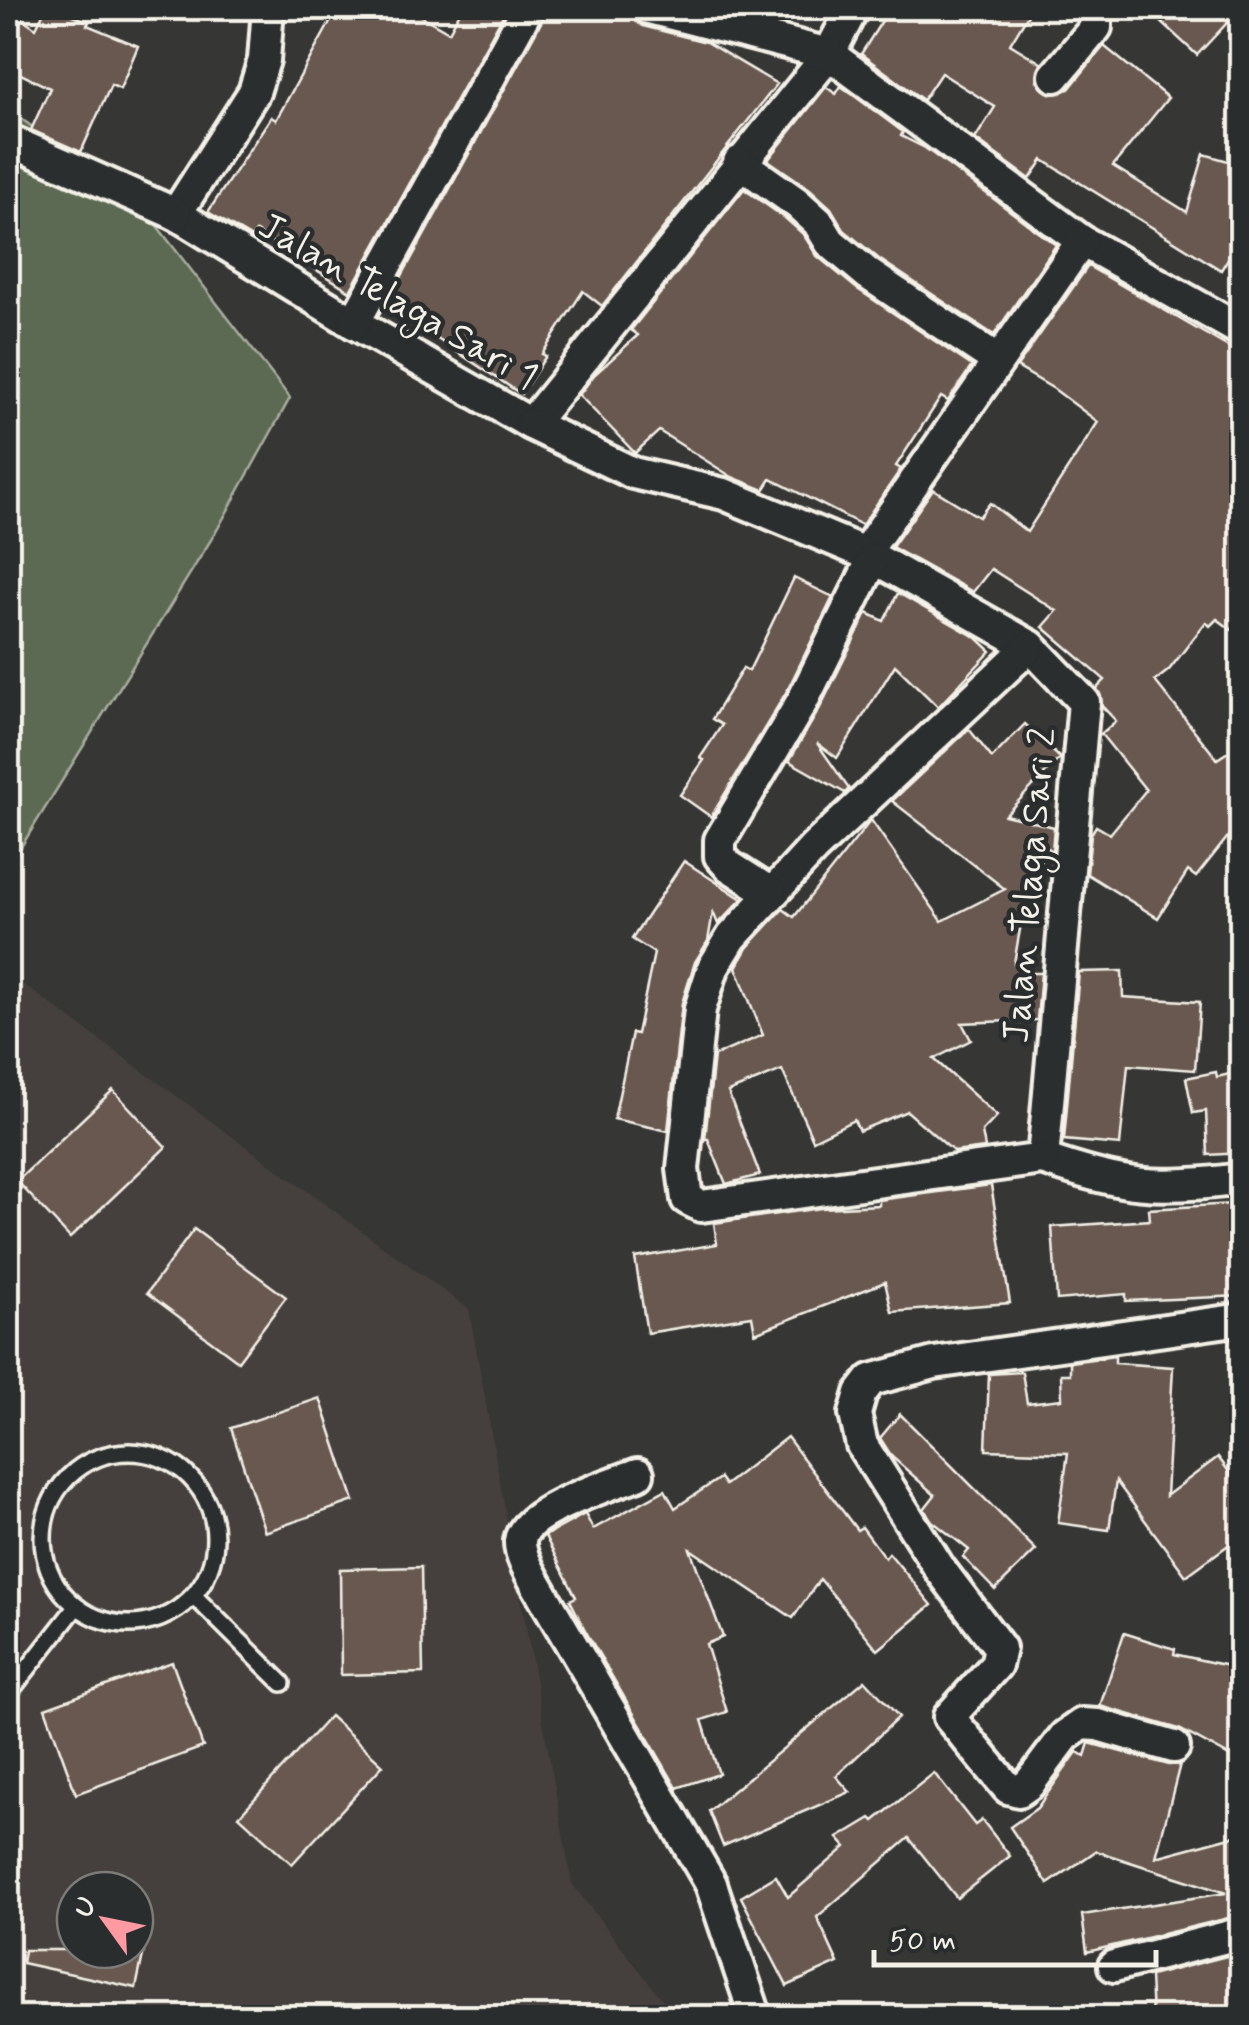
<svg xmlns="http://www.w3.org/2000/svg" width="1249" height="2025" font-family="Mynerve,sans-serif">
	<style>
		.built { fill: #45403d; fill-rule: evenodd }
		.green { fill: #5c6a52; stroke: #a8ae9d; stroke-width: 2.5 }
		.building { fill: #68594f; stroke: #f4f1e8; stroke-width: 2.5 }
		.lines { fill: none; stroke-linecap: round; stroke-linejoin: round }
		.lane-casing { stroke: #f4f1e8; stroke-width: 22 }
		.street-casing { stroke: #f4f1e8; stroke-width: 38 }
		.lane { stroke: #2a2d2e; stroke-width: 15 }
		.street { stroke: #2a2d2e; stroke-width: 30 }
		.labels { text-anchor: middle; stroke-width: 9; stroke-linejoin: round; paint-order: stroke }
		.street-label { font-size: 38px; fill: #f4f1e8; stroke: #2a2d2e }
	</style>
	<rect width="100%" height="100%" fill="#363635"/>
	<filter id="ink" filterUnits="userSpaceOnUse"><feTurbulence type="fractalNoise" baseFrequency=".01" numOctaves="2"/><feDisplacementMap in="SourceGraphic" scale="20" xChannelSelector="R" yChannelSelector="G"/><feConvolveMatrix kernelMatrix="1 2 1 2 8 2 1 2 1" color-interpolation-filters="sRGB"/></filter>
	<g filter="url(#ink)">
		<!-- built -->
		<path class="built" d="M23 984 469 1309 572 1884 676 2017 8 2018V1014ZM75 1890H135V1950H75Z"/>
		<!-- green -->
		<polygon class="green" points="8,109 144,209 290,398 217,530 8,868"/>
		<!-- building -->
		<g class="building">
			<polygon points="46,8 58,8 89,22 87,25 138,46 120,89 111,85 81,152 31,130 50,88 8,68 8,9 36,28"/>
			<polygon points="338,8 407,8 449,32 462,8 507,8 350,291 256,232 252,238 208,212 271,117 276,120"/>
			<polygon points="547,8 631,8 635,21 643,26 706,42 777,84 602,306 583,291 542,354 546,356 521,394 386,305 544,17"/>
			<polygon points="890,8 1032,8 1010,44 1041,63 1037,81 1051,94 1069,89 1104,46 1168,98 1113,166 1187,212 1204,154 1242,165 1242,236 1221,270 1043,160 1030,179 975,139 995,107 941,73 923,100 861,54"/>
			<polygon points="1146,8 1241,8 1197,55"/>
			<polygon points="841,86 903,132 901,136 925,148 1056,245 994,335 879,259 844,230 831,208 810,189 768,160 826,87 836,94"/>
			<polygon points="744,189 785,218 803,234 817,256 856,288 972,366 948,401 941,397 896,466 901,469 862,525 771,479 764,490 732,477 659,431 635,453 579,395 594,375 638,335 631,330"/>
			<polygon points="1088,266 1242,355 1242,637 1217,619 1210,626 1206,622 1169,670 1155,681 1217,759 1242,743 1242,819 1196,877 1188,871 1158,918 1087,874 1091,834 1096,826 1110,834 1146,790 1101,734 1116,721 1102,706 1097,688 1105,680 1043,627 1057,611 991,569 973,592 892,547 933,489 979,517 990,503 1027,532 1098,422 1054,389 1017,367"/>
			<polygon points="794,578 833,597 787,691 711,817 680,795 704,760 700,758 722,725 712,719 743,668 749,671"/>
			<polygon points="898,593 977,638 991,651 938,707 895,665 837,758 817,743 849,789 845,793 789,761 820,708 867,613 884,621"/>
			<polygon points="1025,724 1060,758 1005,815 1054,827 1052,851 1044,846 1038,870 1031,868 1014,963 1025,962 1025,973 1041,973 1037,1020 962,1023 971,1040 934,1059 997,1116 982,1132 985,1148 954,1152 907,1111 859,1131 854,1120 813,1140 782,1070 728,1092 760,1175 726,1184 708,1139 705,1139 714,1056 763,1035 736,967 747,948 783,909 794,917 871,820 942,921 1005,889 892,801 969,729 992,758"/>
			<polygon points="684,861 742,899 718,924 713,912 708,941 695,962 682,1003 668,1131 614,1119 632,1033 637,1034 654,953 632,939"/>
			<polygon points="1122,971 1123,997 1200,1002 1195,1070 1128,1065 1120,1145 1064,1140 1079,972"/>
			<polygon points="1242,1071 1242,1153 1208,1155 1206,1111 1193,1113 1186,1078 1216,1072 1217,1077"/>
			<polygon points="113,1090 166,1147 70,1238 17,1181"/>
			<polygon points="991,1185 1010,1303 892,1312 885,1282 755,1333 752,1316 647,1333 635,1258 717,1244 714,1223 821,1208 879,1205 879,1200"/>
			<polygon points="1232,1204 1233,1228 1242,1228 1242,1296 1126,1301 1126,1294 1057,1300 1052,1227 1150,1220 1149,1209"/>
			<polygon points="194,1229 286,1297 238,1361 147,1293"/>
			<polygon points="1115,1356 1115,1363 1173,1367 1166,1496 1218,1457 1242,1489 1242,1535 1186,1576 1116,1481 1109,1530 1058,1523 1068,1453 986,1450 989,1374 1022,1372 1027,1403 1062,1399 1061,1374 1070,1374 1070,1362"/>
			<polygon points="320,1398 354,1501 265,1532 231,1428"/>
			<polygon points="900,1414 1036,1550 995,1590 963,1557 969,1550 932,1521 924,1509 935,1495 892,1457 880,1438"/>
			<polygon points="787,1437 857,1530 862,1527 885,1558 889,1553 932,1605 878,1650 820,1579 793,1618 690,1549 723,1637 706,1644 727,1712 702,1720 719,1774 677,1788 586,1632 570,1600 576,1597 545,1536 585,1514 593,1529 665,1490 675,1508 720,1478 725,1485"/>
			<polygon points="421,1567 423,1673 341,1675 340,1569"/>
			<polygon points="1124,1633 1175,1649 1174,1654 1242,1669 1242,1763 1179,1729 1100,1706"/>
			<polygon points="172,1662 203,1747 76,1794 45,1708"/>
			<polygon points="865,1680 899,1717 836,1776 850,1792 723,1846 709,1811"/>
			<polygon points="330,1716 383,1765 292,1864 239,1816"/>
			<polygon points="1089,1743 1169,1765 1180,1764 1156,1857 1242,1834 1242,1915 1087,1952 1082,1915 1226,1893 1096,1851 1048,1884 1010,1827 1037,1808 1077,1752 1085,1756"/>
			<polygon points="934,1773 975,1825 982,1820 1010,1856 957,1898 909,1838 817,1917 838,1963 787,1986 741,1897 776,1876 788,1897 846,1847 838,1838 871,1818 874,1821"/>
			<polygon points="24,1950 144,1950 136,1988 22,1963"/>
			<polygon points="1242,1952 1242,2018 1152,2018 1150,1976"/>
		</g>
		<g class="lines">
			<defs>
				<g id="lane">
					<circle cx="129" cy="1538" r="86"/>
					<polyline points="194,1596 282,1683"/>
					<polyline points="8,1694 76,1607"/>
				</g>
				<g id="street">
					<polyline points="268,8 264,60 254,92 176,214 354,323 531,424 829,54 853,8"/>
					<polyline points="649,8 829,54 1082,241 1242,331"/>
					<polyline points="1055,76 1096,27 1096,8"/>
					<polyline points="8,140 176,214"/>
					<polyline points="739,162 797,203 818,222 830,242 868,274 998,361"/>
					<path d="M1082 241 865 553 1030 646 1084 702 1043 1159C1123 1187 1157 1190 1242 1179"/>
					<polyline points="354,323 528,8"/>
					<polyline points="531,424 633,473 724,494 865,553"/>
					<polyline points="1030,646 814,848 732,937 713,968 700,1009 683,1169 687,1199 701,1206 1043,1159"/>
					<polyline points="771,893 729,866 720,856 720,840 803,700 873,559"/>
					<path d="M638 1474C612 1484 523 1511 520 1541 519 1558 536 1582 544 1597L711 1884 756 2018"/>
					<polyline points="1174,1747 1098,1725 1082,1724 1065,1736 1029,1784 1019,1791 1008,1788 949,1717 996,1665 1000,1648 940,1569 862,1445 855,1414 861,1393 871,1380 934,1363 1242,1319"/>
					<polyline points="1114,1966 1242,1933"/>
				</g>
			</defs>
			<!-- lane casing -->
			<use href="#lane" class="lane-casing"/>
			<!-- street casing -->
			<use href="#street" class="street-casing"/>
			<!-- lane -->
			<use href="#lane" class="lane"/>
			<!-- street -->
			<use href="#street" class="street"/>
		</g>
	</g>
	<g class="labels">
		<!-- street labels -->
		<g class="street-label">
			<text transform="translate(399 300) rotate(30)" y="13">Jalan Telaga Sari 1</text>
			<text transform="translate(1028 885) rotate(-85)" y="13">Jalan Telaga Sari 2</text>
		</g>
	</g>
	<!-- margin -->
	<rect width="1249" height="2025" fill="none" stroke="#2a2d2e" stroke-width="40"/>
	<rect x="20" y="20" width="1209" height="1985" fill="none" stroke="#f4f1e8" stroke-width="4" filter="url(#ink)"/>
	<!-- north arrow -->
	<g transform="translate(105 1920) rotate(303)"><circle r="48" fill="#2a2d2e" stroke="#7b7b78" stroke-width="2.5"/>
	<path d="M0-8L18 38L0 25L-18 38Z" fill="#ff9aa2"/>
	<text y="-15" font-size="28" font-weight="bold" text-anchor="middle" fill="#f4f1e8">U</text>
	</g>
	<!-- scale -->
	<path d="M874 1950v15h282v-15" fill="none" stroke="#f4f1e8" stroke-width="5"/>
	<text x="889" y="1950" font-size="30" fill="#f4f1e8" stroke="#2a2d2e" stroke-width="8" paint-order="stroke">50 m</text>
</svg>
